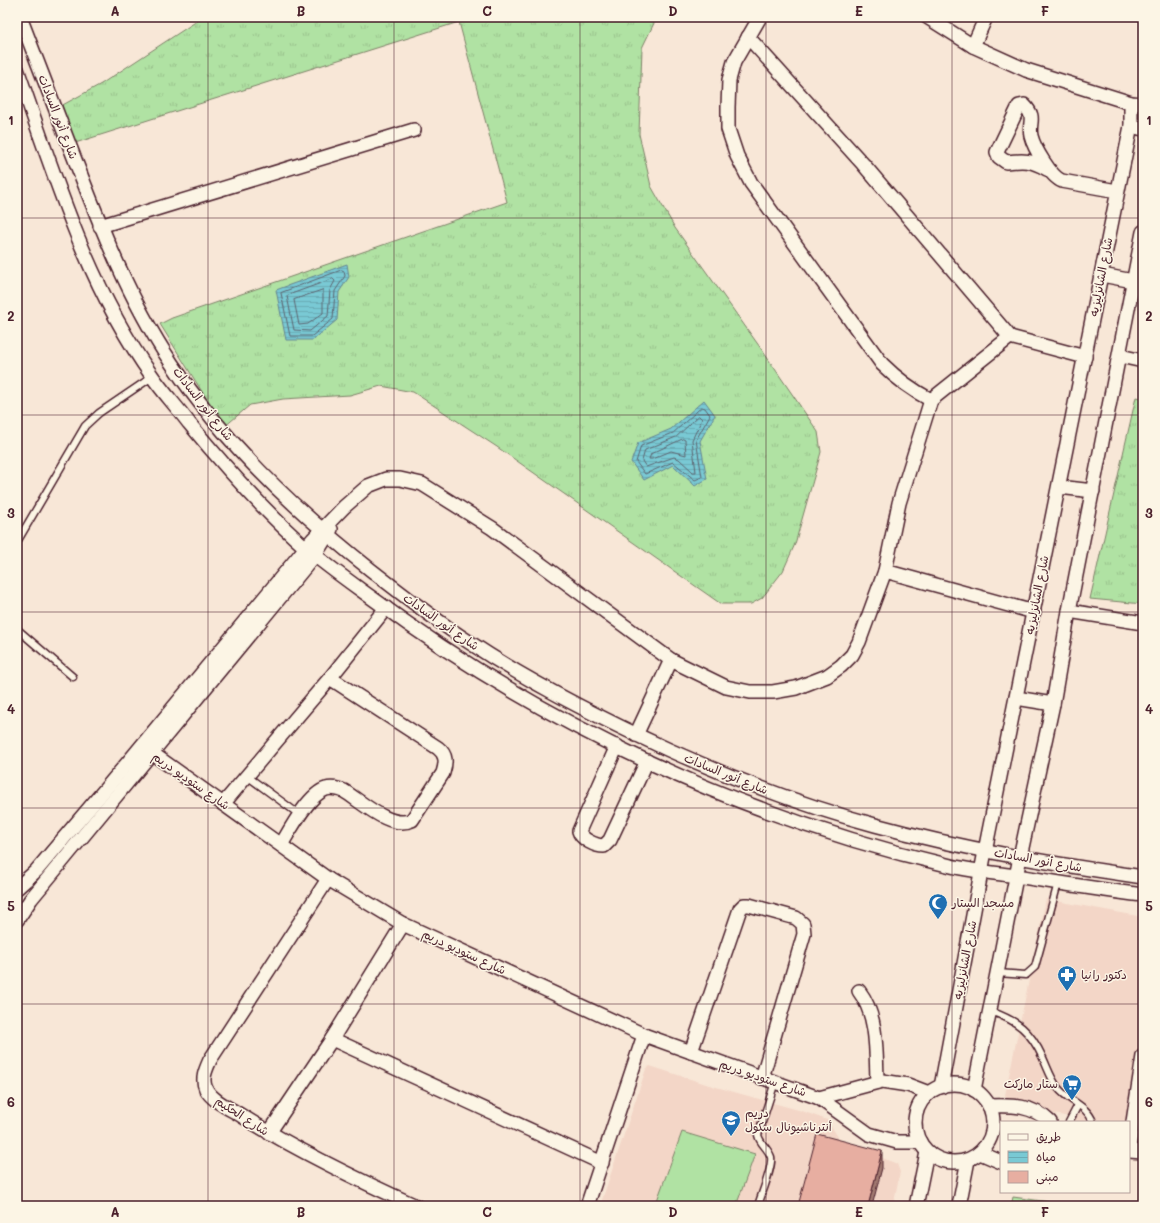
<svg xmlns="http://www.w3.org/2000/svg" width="1160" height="1223" font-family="Mali,'Playpen Sans Arabic',sans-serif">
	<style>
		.built { fill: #f3d6c7 }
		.grass { fill: url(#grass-tufts); stroke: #7d8067 }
		.garden { fill: #b0e2a3; stroke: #7d8067 }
		.water { fill: url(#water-rules); stroke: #668590 }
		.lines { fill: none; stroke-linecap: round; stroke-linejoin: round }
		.shore { stroke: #5d636f; stroke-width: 1 }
		.service-casing { stroke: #4a1f2b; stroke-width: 9 }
		.minor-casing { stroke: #4a1f2b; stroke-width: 16 }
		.service { stroke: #fcf5e5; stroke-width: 6 }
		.minor { stroke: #fcf5e5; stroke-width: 13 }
		.shaded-wall { fill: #a27a71; stroke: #4a1f2b }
		.building { fill: #e7aea1; stroke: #4a1f2b }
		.grid { fill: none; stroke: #4a1f2b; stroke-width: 1; stroke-opacity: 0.55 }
		.labels { text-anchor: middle; stroke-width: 3; stroke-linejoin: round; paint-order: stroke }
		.street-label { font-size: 12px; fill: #4a1f2b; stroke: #fcf5e5 }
		.poi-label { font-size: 12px; fill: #4a1f2b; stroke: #fcf5e5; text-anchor: start }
		.neatline { fill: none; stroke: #4a1f2b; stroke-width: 1.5 }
		.grid-label { font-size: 13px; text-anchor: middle; font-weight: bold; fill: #4a1f2b }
	</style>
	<defs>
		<pattern id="grass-tufts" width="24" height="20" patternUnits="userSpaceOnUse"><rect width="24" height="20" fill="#b0e2a3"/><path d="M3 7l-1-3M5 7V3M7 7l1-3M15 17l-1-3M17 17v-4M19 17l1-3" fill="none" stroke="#99c18c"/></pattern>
		<pattern id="water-rules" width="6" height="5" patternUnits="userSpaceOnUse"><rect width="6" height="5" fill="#79c9d4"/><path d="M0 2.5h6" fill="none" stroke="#6aacb6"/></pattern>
	</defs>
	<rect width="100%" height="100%" fill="#f8e7d7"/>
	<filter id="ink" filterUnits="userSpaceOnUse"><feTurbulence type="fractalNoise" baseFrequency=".025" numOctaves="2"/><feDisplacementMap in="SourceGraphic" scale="8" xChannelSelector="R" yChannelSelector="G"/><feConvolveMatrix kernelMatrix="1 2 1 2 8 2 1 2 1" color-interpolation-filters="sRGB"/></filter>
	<g filter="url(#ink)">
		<!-- built -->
		<g class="built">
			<polygon points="1046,899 1143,917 1143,1156 1129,1152 1129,1122 1073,1122 1069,1117 1011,1105 1005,1095"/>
			<polygon points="650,1066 709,1085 802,1111 827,1120 840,1140 897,1164 900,1172 893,1206 600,1206 646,1069"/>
		</g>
		<!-- grass -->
		<g class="grass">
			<polygon points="203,17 657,17 642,48 639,134 651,186 675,228 762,350 818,432 821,452 795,544 783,571 762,598 751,604 721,604 497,447 413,392 381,386 350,395 283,399 250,405 224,427 160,324 172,318 507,202 459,22 72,144 59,107 101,84"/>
			<polygon points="1136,397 1143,398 1143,604 1090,599"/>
		</g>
		<!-- garden -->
		<g class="garden">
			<polygon points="682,1132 755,1154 736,1206 655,1206"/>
			<polygon points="1013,1197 1057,1203 1056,1206 1011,1206"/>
		</g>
		<!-- water -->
		<g class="water">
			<polygon points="347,264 349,277 339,292 337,320 313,340 286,340 276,290"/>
			<polygon points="704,400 715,415 700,441 707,479 695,486 673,465 644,480 631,462 638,443 671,429"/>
		</g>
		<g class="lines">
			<!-- shore -->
			<g class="shore">
				<polygon points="342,270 344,271 345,276 335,291 333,319 312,336 290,336 281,293"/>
				<polygon points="333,279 335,281 330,290 328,316 310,331 294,330 287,296"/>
				<polygon points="323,290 323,313 308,324 299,325 294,300"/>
				<polygon points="702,407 705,408 710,415 696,440 702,477 695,480 673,462 645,474 636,462 641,446 673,433"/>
				<polygon points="699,416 702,419 692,440 696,472 693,472 679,459 674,457 646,467 642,461 645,450 676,437"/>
				<polygon points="683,439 685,440 686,455 671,451 652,459 649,459 651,454"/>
			</g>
			<defs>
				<g id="service">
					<polyline points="17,542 85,426 99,413 152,377"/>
					<polyline points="17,629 73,677"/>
					<polyline points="247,776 300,815"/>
					<polyline points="997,973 1026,975 1035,967 1058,883"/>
					<path d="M990 1011C1018 1021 1030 1030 1043 1058 1048 1069 1051 1079 1058 1088 1069 1102 1087 1105 1093 1122"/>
					<polyline points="1069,1122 1078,1105"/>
					<path d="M758 1206C761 1195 773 1167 771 1157 768 1148 760 1144 758 1135L775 1082"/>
				</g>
				<g id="minor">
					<path d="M20 17C37 62 55 107 72 152 100 225 128 298 172 364 225 444 296 511 371 570 403 595 435 620 469 642 532 684 600 718 669 750 736 780 804 806 875 825 963 849 1053 864 1143 877"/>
					<path d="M760 17 734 62 729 80 728 107V129L737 156 751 183 882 364C897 379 912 390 931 400"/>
					<polyline points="927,17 973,46 1026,70 1131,103 1143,104"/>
					<polyline points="748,37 863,164 1010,337"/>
					<polyline points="973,46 986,17"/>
					<path d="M17 69C54 174 87 285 152 376 163 392 177 407 189 423 225 467 264 511 306 548 327 566 350 582 372 598 543 725 743 818 951 866 973 871 995 873 1017 876 1059 883 1101 890 1143 895"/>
					<polyline points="1131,126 1143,129"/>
					<path d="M1047 169C1031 160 1025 160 1006 162L999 157 997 152 1019 106 1024 105C1037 118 1028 122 1031 136 1034 148 1051 177 1062 181L1117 191"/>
					<polyline points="100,226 414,130"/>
					<polyline points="1102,275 1133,281"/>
					<polyline points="1120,356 1143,361"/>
					<polyline points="1059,487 1093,491"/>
					<polyline points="885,571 1034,612"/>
					<polyline points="1069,611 1143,623"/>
					<polyline points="1016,698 1053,704"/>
					<polyline points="636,735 671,660"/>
					<polyline points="142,746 328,879 403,924 644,1035 819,1098 869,1134 897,1142 920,1142"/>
					<path d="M617 746 579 831C581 839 595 846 604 846L610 840 647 761"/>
					<polyline points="223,804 330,678 386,608"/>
					<path d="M281 845C290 830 309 794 326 789 332 787 338 789 344 791 362 802 391 830 412 820L443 773C446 763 447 755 438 748L330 678"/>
					<path d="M328 879 210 1060C206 1069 201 1079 206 1089 212 1101 231 1109 242 1116 298 1151 356 1179 416 1206"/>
					<polyline points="17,888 36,871 130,760 313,539 344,507 368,486 386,479 400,479 422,484 492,528 671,660 726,687 750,692 773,692 796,688 827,676 841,666 852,655 859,642 885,571 899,503 931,400 1010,337 1085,357"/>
					<polyline points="17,920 31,899 315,555 331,529"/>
					<path d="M859 991C878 1016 876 1052 877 1082"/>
					<polyline points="332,1039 602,1163"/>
					<polyline points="691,1052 740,909 744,905 749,905 796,918 803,924 804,934 762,1078"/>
					<circle cx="954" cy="1123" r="39"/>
					<polyline points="941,1087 985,851 1131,126 1131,103"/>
					<polyline points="974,1090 1020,857 1053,704 1069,611 1143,232"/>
					<polyline points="819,1098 882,1081 908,1085 929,1093"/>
					<path d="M989 1106C1012 1105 1033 1105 1050 1122"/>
					<polyline points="269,1133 332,1039 403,924"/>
					<polyline points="1129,1148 1143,1056"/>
					<polyline points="1129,1151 1143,1152"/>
					<polyline points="980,1153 1001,1162"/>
					<polyline points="587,1206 644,1035"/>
					<polyline points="916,1206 927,1152"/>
					<polyline points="959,1206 968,1160"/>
				</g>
			</defs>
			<!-- service casing -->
			<use href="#service" class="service-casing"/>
			<!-- minor casing -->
			<use href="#minor" class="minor-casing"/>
			<!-- service -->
			<use href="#service" class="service"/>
			<!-- minor -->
			<use href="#minor" class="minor"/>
		</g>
		<!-- shaded-wall -->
		<polygon class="shaded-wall" points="882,1151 882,1168 872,1206 868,1206"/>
		<!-- building -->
		<polygon class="building" points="817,1134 882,1151 868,1206 798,1206"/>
	</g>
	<!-- grid -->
	<path class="grid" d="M208 17V1206M394 17V1206M580 17V1206M766 17V1206M952 17V1206M17 218H1143M17 415H1143M17 612H1143M17 808H1143M17 1004H1143"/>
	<!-- icons -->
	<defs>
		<symbol id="mosque-pin" viewBox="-11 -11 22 30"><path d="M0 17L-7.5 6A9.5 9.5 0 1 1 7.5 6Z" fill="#1f6fb2" stroke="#fcf5e5"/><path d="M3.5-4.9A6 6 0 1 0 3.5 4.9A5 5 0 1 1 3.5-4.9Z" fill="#fff"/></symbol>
		<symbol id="pharmacy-pin" viewBox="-11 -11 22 30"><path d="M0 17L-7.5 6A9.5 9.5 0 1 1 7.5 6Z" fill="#1f6fb2" stroke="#fcf5e5"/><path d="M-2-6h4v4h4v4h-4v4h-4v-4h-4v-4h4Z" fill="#fff"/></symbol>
		<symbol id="supermarket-pin" viewBox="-11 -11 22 30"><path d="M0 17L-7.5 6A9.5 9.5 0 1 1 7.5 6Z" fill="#1f6fb2" stroke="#fcf5e5"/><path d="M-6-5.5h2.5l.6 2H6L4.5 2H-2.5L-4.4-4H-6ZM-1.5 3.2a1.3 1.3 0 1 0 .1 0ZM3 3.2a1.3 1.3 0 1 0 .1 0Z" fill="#fff"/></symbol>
		<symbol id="school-pin" viewBox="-11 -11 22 30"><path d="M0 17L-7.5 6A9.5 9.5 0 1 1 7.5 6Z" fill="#1f6fb2" stroke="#fcf5e5"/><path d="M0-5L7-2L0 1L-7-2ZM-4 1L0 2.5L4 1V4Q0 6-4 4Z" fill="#fff"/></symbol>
	</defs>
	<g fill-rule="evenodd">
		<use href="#mosque-pin" x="927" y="892" width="22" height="30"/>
		<use href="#pharmacy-pin" x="1056" y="964" width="22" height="30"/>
		<use href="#supermarket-pin" x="1061" y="1073" width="22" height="30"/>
		<use href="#school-pin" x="720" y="1109" width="22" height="30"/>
	</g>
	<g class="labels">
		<!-- street labels -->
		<g class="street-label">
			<text transform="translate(58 117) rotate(69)" y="4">شارع أنور السادات</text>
			<text transform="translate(1101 277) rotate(-79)" y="4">شارع الشانزليزيه</text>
			<text transform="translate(203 404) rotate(52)" y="4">شارع أنور السادات</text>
			<text transform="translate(1037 595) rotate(-79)" y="4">شارع الشانزليزيه</text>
			<text transform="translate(441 622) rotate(35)" y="4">شارع أنور السادات</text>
			<text transform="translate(726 774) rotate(22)" y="4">شارع أنور السادات</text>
			<text transform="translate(191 781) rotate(35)" y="4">شارع ستوديو دريم</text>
			<text transform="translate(1038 860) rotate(10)" y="4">شارع أنور السادات</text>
			<text transform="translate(464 952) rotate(25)" y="4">شارع ستوديو دريم</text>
			<text transform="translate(965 960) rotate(-79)" y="4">شارع الشانزليزيه</text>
			<text transform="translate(763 1078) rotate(19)" y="4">شارع ستوديو دريم</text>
			<text transform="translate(242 1116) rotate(33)" y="4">شارع الحكيم</text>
		</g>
		<!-- poi labels -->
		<g class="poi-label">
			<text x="952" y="907">مسجد الستار</text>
			<text x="1081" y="979">دكتور رانيا</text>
			<text x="1058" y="1088" text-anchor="end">ستار ماركت</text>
			<text x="745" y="1117">دريم<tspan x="745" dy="14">أنترناشيونال سكول</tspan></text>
		</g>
	</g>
	<!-- margin -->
	<rect width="1160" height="1223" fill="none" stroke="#fcf5e5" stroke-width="44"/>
	<!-- legend -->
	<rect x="1000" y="1121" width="130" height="72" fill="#fcf5e5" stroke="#b59f9b"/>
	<rect x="1008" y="1134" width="20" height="6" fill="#fcf5e5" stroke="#b59f9b"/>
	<text x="1036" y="1141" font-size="12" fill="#4a1f2b">طريق</text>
	<rect x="1008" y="1151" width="20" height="12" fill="url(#water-rules)" stroke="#b59f9b"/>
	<text x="1036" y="1161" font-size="12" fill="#4a1f2b">مياه</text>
	<rect x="1008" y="1171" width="20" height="12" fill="#e7aea1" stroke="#b59f9b"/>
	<text x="1036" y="1181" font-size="12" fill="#4a1f2b">مبنى</text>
	<rect x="22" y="22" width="1116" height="1179" class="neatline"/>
	<g class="grid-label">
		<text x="115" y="16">A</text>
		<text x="301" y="16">B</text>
		<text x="487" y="16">C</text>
		<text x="673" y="16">D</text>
		<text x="859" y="16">E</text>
		<text x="1045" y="16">F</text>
		<text x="11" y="125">1</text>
		<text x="1149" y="125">1</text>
		<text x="11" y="321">2</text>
		<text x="1149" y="321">2</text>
		<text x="11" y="518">3</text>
		<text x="1149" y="518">3</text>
		<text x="11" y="714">4</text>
		<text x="1149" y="714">4</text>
		<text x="11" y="911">5</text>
		<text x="1149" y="911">5</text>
		<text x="11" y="1107">6</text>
		<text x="1149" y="1107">6</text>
		<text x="115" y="1217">A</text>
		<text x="301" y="1217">B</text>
		<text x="487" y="1217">C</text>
		<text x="673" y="1217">D</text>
		<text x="859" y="1217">E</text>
		<text x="1045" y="1217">F</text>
	</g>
</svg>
